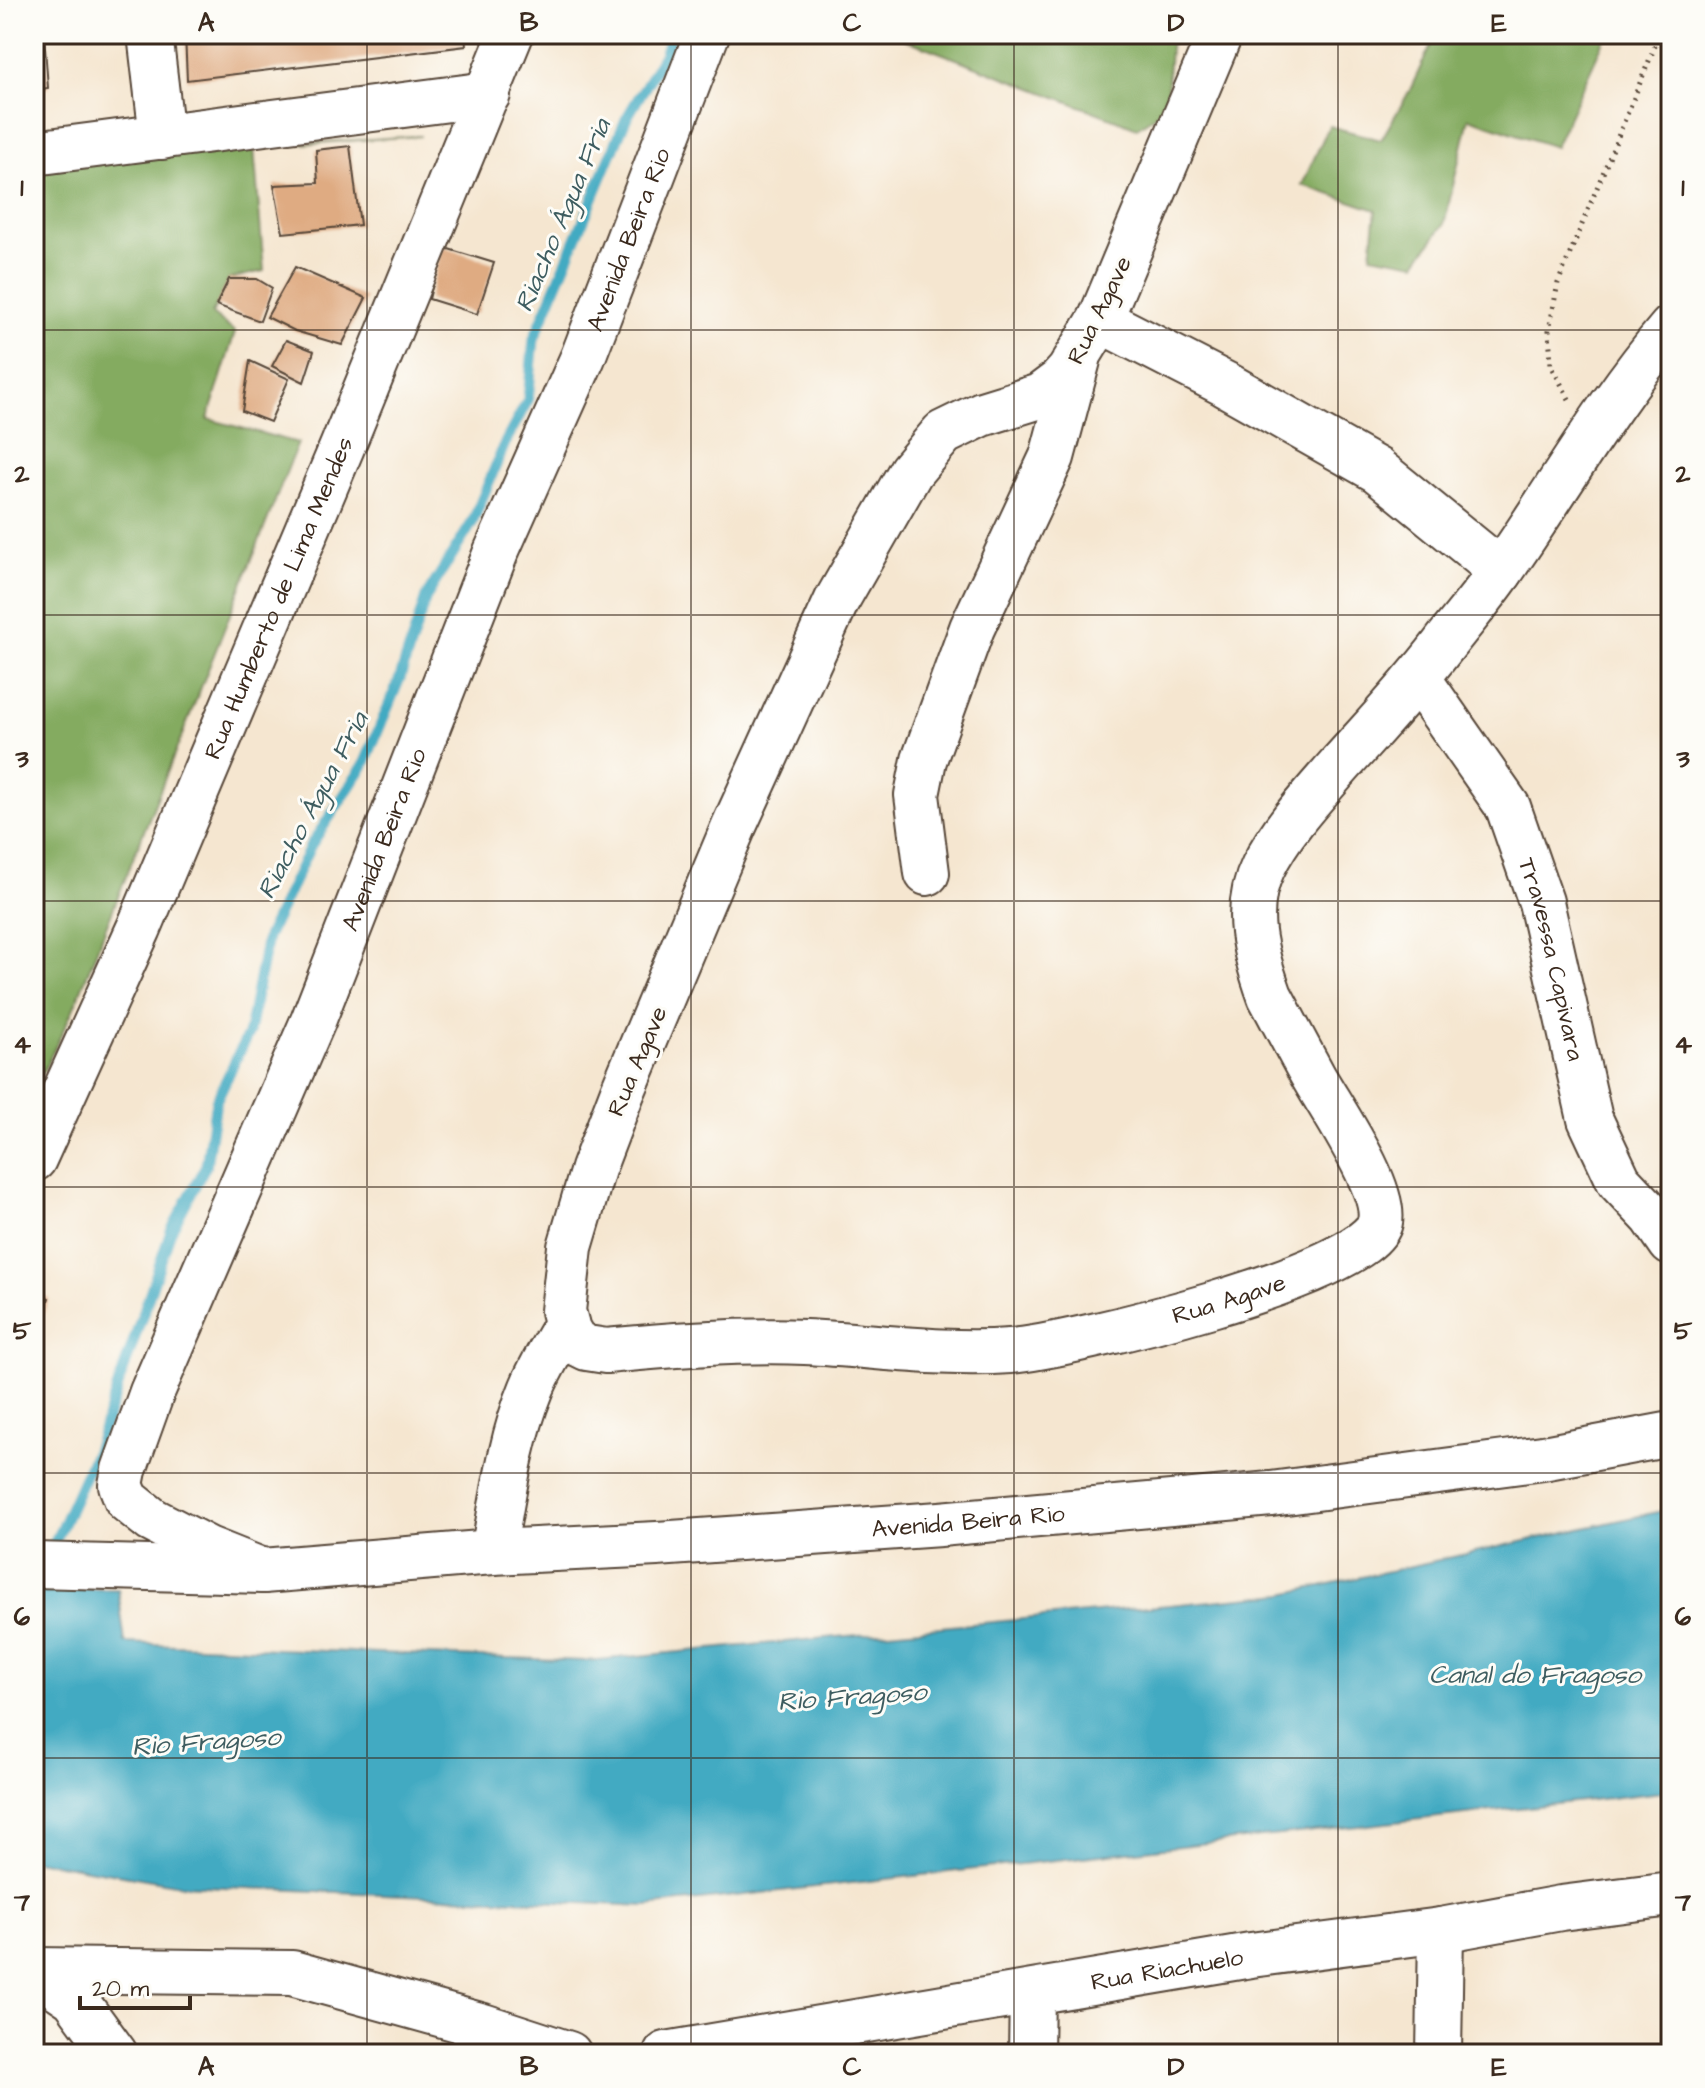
<svg xmlns="http://www.w3.org/2000/svg" width="1705" height="2088" font-family="'Architects Daughter',sans-serif">
	<style>
		.forest { fill: #84ab61; stroke: #606a40; stroke-width: 2 }
		.water { fill: #42aac2; stroke: #3e6a70; stroke-width: 2 }
		.lines { fill: none; stroke-linecap: round; stroke-linejoin: round }
		.stream { stroke: #42aac2; stroke-width: 11 }
		.building { fill: #dfab82 }
		.minor-casing { stroke: #574639; stroke-width: 48 }
		.path { stroke: #574639; stroke-width: 5; stroke-dasharray: 2 6; stroke-linecap: butt }
		.minor { stroke: #fff; stroke-width: 44 }
		.grid { fill: none; stroke: #3b2a1e; stroke-width: 2; stroke-opacity: 0.55 }
		.labels { text-anchor: middle; stroke-width: 6; stroke-linejoin: round; paint-order: stroke }
		.street-label { font-size: 24px; fill: #3b2a1e; stroke: #fdfcf7 }
		.water-label { font-size: 26px; font-style: italic; fill: #3e5d60; stroke: #fdfcf7 }
		.neatline { fill: none; stroke: #3b2a1e; stroke-width: 3 }
		.grid-label { font-size: 26px; text-anchor: middle; font-weight: bold; fill: #3b2a1e }
	</style>
	<rect width="100%" height="100%" fill="#fdfcf7"/>
	<filter id="ink" filterUnits="userSpaceOnUse"><feTurbulence type="fractalNoise" baseFrequency=".0125" numOctaves="2"/><feDisplacementMap in="SourceGraphic" scale="16" xChannelSelector="R" yChannelSelector="G"/><feConvolveMatrix kernelMatrix="1 2 1 2 8 2 1 2 1" color-interpolation-filters="sRGB"/></filter>
	<filter id="wash" filterUnits="userSpaceOnUse"><feTurbulence type="fractalNoise" baseFrequency=".006" numOctaves="4" result="noise"/><feDisplacementMap in="SourceGraphic" scale="32" xChannelSelector="R" yChannelSelector="G"/><feGaussianBlur stdDeviation="1.8" result="paint"/><feColorMatrix in="noise" values="0 0 0 0 0 0 0 0 0 0 0 0 0 0 0 0 0 1.4 0 .05"/><feComposite in="paint" operator="in"/></filter>
	<g filter="url(#wash)">
		<rect width="100%" height="100%" fill="#f5e6d0"/>
		<!-- forest -->
		<g class="forest">
			<polygon points="891,34 1171,34 1166,108 1137,128"/>
			<polygon points="1436,34 1607,34 1555,147 1469,118 1444,224 1416,263 1371,255 1376,210 1302,185 1329,126 1381,140 1410,90"/>
			<polygon points="421,136 254,147 264,271 229,279 212,314 235,332 208,419 298,443 73,1010 34,1091 34,160"/>
		</g>
		<!-- water -->
		<polygon class="water" points="1671,1509 1671,1791 646,1906 181,1885 34,1860 34,1590 118,1589 125,1643 586,1661 1284,1594"/>
		<g class="lines">
			<!-- stream -->
			<polyline class="stream" points="45,1551 54,1544 96,1451 171,1231 206,1165 216,1101 249,1032 267,937 311,845 364,765 400,678 426,597 472,523 506,441 528,400 534,339 626,119 664,55 672,34"/>
		</g>
		<g id="blocks">
			<!-- building -->
			<g class="building">
				<polygon points="34,34 44,34 48,88 34,90"/>
				<polygon points="185,34 465,34 466,46 187,80"/>
				<polygon points="350,146 360,225 283,233 274,185 318,183 316,150"/>
				<polygon points="442,247 494,263 477,314 429,299"/>
				<polygon points="295,267 366,298 342,345 295,331 267,317"/>
				<polygon points="229,279 257,279 272,288 260,321 216,305"/>
				<polygon points="286,340 314,351 304,382 272,366"/>
				<polygon points="250,361 289,379 270,422 242,411"/>
				<polygon points="34,964 41,990 34,991"/>
				<polygon points="34,1292 49,1298 38,1328 34,1328"/>
			</g>
		</g>
	</g>
	<g filter="url(#ink)">
		<use href="#blocks" fill-opacity="0" stroke="#574639" stroke-width="2"/>
		<g class="lines">
			<defs>
				<g id="minor">
					<polyline points="150,34 162,137"/>
					<path id="s1" d="M1220 34 1100 320 1069 371 1060 381 1040 396 982 414 943 433 911 471 837 600 734 826 622 1093 593 1169 570 1247 563 1311 568 1330 575 1342 587 1348 606 1351C667 1345 744 1339 805 1342 873 1345 942 1356 1010 1351 1066 1347 1369 1275 1380 1222 1387 1188 1330 1107 1313 1076 1298 1049 1284 1022 1270 996 1255 954 1242 910 1263 867 1281 830 1312 797 1339 766 1374 727 1410 689 1442 647 1461 622 1483 597 1501 571 1558 490 1606 404 1671 328"/>
					<polyline points="34,153 488,94"/>
					<polyline points="1100,320 1225,384 1377,470 1501,571"/>
					<path id="s2" d="M1418 678 1508 807 1541 902 1590 1119 1619 1181 1653 1217 1671 1243"/>
					<polyline points="927,873 917,795 924,760 972,628 1052,457 1078,360"/>
					<path id="s3" d="M34 1159 139 928 342 447 511 34"/>
					<path d="M493 1552C503 1498 510 1441 531 1390 540 1367 554 1346 566 1324"/>
					<path id="s4" d="M34 1565 263 1571 493 1552 657 1544 940 1524 1271 1494 1543 1458 1671 1434"/>
					<path id="s5" d="M263 1571 208 1549 152 1520 127 1500 121 1485 124 1470 152 1392 313 1021 496 552 583 357 707 34"/>
					<polyline points="34,1970 292,1973 483,2026 569,2054"/>
					<polyline points="34,1971 74,1998 115,2054"/>
					<path id="s6" d="M666 2054 1251 1955 1441 1930 1561 1908 1671 1894"/>
					<polyline points="1031,2054 1032,1993"/>
					<polyline points="1439,2054 1441,1930"/>
				</g>
			</defs>
			<!-- minor casing -->
			<use href="#minor" class="minor-casing"/>
			<!-- path -->
			<polyline class="path" points="1569,399 1551,365 1549,330 1558,283 1660,34"/>
			<!-- minor -->
			<use href="#minor" class="minor"/>
		</g>
	</g>
	<!-- grid -->
	<path class="grid" d="M367 34V2054M691 34V2054M1014 34V2054M1338 34V2054M34 330H1671M34 615H1671M34 901H1671M34 1187H1671M34 1473H1671M34 1758H1671"/>
	<g class="labels">
		<!-- street labels -->
		<g class="street-label">
			<text dy="8" stroke="none"><textPath href="#s5" startOffset="1516">Avenida Beira Rio</textPath></text>
			<text transform="translate(1099 310) rotate(-64)" y="8">Rua Agave</text>
			<text dy="8" stroke="none"><textPath href="#s3" startOffset="612">Rua Humberto de Lima Mendes</textPath></text>
			<text dy="8" stroke="none"><textPath href="#s5" startOffset="868">Avenida Beira Rio</textPath></text>
			<text dy="8" stroke="none"><textPath href="#s2" startOffset="316">Travessa Capivara</textPath></text>
			<text transform="translate(637 1061) rotate(-67)" y="8">Rua Agave</text>
			<text dy="8" stroke="none"><textPath href="#s1" startOffset="2172">Rua Agave</textPath></text>
			<text dy="8" stroke="none"><textPath href="#s4" startOffset="936">Avenida Beira Rio</textPath></text>
			<text dy="8" stroke="none"><textPath href="#s6" startOffset="508">Rua Riachuelo</textPath></text>
		</g>
		<!-- water labels -->
		<g class="water-label">
			<text transform="translate(562 215) rotate(-67)" y="9">Riacho Água Fria</text>
			<text transform="translate(312 805) rotate(-62)" y="9">Riacho Água Fria</text>
			<text x="1535" y="1683">Canal do Fragoso</text>
			<text transform="translate(852 1696) rotate(-4)" y="9">Rio Fragoso</text>
			<text transform="translate(206 1741) rotate(-4)" y="9">Rio Fragoso</text>
		</g>
	</g>
	<!-- margin -->
	<rect width="1705" height="2088" fill="none" stroke="#fdfcf7" stroke-width="88"/>
	<!-- scale -->
	<path d="M80 1996v12h110v-12" fill="none" stroke="#3b2a1e" stroke-width="4"/>
	<text x="92" y="1996" font-size="24" fill="#3b2a1e" stroke="#fdfcf7" stroke-width="6" paint-order="stroke">20 m</text>
	<rect x="44" y="44" width="1617" height="2000" class="neatline"/>
	<g class="grid-label">
		<text x="206" y="31">A</text>
		<text x="529" y="31">B</text>
		<text x="852" y="31">C</text>
		<text x="1176" y="31">D</text>
		<text x="1499" y="31">E</text>
		<text x="22" y="196">1</text>
		<text x="1683" y="196">1</text>
		<text x="22" y="482">2</text>
		<text x="1683" y="482">2</text>
		<text x="22" y="767">3</text>
		<text x="1683" y="767">3</text>
		<text x="22" y="1053">4</text>
		<text x="1683" y="1053">4</text>
		<text x="22" y="1339">5</text>
		<text x="1683" y="1339">5</text>
		<text x="22" y="1625">6</text>
		<text x="1683" y="1625">6</text>
		<text x="22" y="1910">7</text>
		<text x="1683" y="1910">7</text>
		<text x="206" y="2075">A</text>
		<text x="529" y="2075">B</text>
		<text x="852" y="2075">C</text>
		<text x="1176" y="2075">D</text>
		<text x="1499" y="2075">E</text>
	</g>
</svg>
